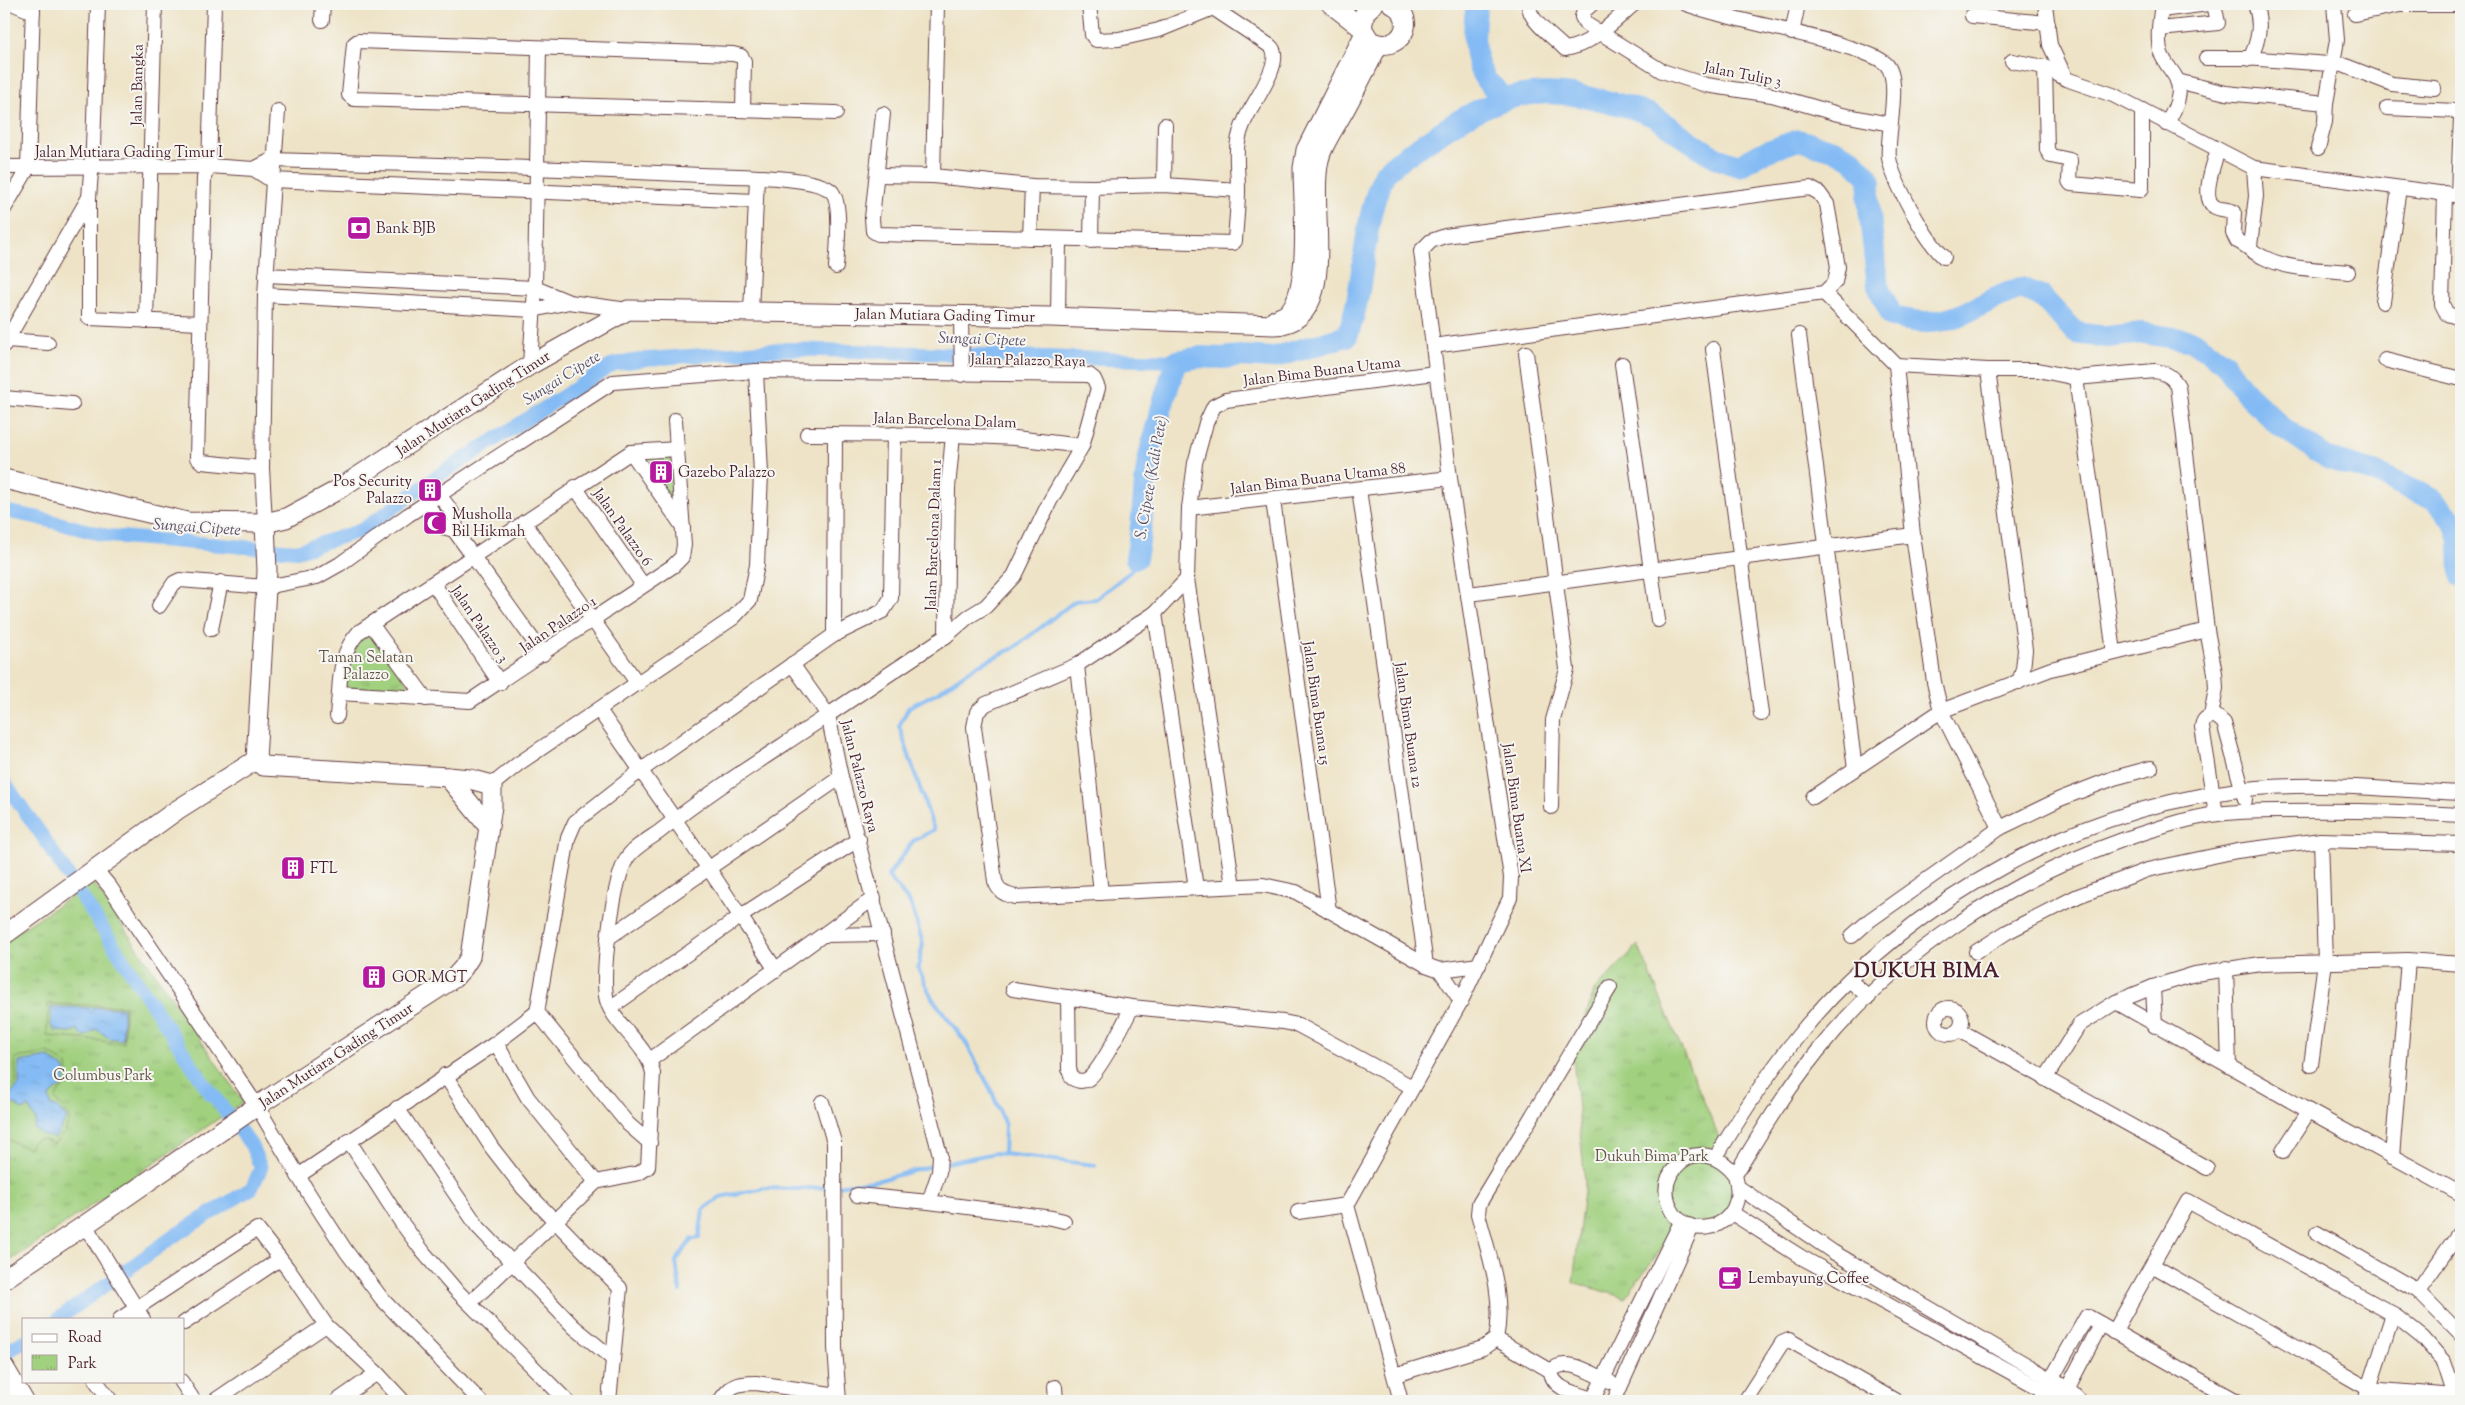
<svg xmlns="http://www.w3.org/2000/svg" width="2465" height="1405" font-family="'Sorts Mill Goudy',serif">
	<style>
		.park { fill: url(#park-tufts); stroke: #767855 }
		.pitch { fill: #a1d07f; stroke: #767855 }
		.water { fill: url(#water-ripples); stroke: #676d90 }
		.lines { fill: none; stroke-linecap: round; stroke-linejoin: round }
		.stream { stroke: #84bbf4; stroke-width: 4 }
		.canal { stroke: #84bbf4; stroke-width: 14 }
		.river { stroke: #84bbf4; stroke-width: 22 }
		.street-casing { stroke: #633c42; stroke-width: 16 }
		.secondary-casing { stroke: #633c42; stroke-width: 21 }
		.street { stroke: #fff; stroke-width: 14 }
		.secondary { stroke: #fff; stroke-width: 19 }
		.labels { text-anchor: middle; stroke-width: 4; stroke-linejoin: round; paint-order: stroke }
		.street-label { font-size: 15px; fill: #4a1f2b; stroke: #f6f6f2 }
		.poi-label { font-size: 15px; fill: #4a1f2b; stroke: #f6f6f2; text-anchor: start }
		.park-label { font-size: 15px; fill: #645444; stroke: #f6f6f2 }
		.water-label { font-size: 16px; font-style: italic; fill: #5b4e67; stroke: #f6f6f2 }
		.district-label { font-size: 20px; font-weight: bold; letter-spacing: 1px; fill: #4a1f2b; stroke: #f6f6f2 }
	</style>
	<defs>
		<pattern id="park-tufts" width="24" height="20" patternUnits="userSpaceOnUse" patternTransform="scale(1.25)"><rect width="24" height="20" fill="#a1d07f"/><path d="M3 7l-1-3M5 7V3M7 7l1-3M15 17l-1-3M17 17v-4M19 17l1-3" fill="none" stroke="#8cb26e"/></pattern>
		<pattern id="water-ripples" width="26" height="14" patternUnits="userSpaceOnUse" patternTransform="scale(1.25)"><rect width="26" height="14" fill="#84bbf4"/><path d="M2 4q2-2 4 0t4 0M15 11q2-2 4 0t4 0" fill="none" stroke="#74a0d1"/></pattern>
	</defs>
	<rect width="100%" height="100%" fill="#f6f6f2"/>
	<filter id="ink" filterUnits="userSpaceOnUse"><feTurbulence type="fractalNoise" baseFrequency=".02" numOctaves="2"/><feDisplacementMap in="SourceGraphic" scale="10" xChannelSelector="R" yChannelSelector="G"/><feConvolveMatrix kernelMatrix="1 2 1 2 8 2 1 2 1" color-interpolation-filters="sRGB"/></filter>
	<filter id="wash" filterUnits="userSpaceOnUse"><feTurbulence type="fractalNoise" baseFrequency=".0096" numOctaves="4" result="noise"/><feDisplacementMap in="SourceGraphic" scale="20" xChannelSelector="R" yChannelSelector="G"/><feGaussianBlur stdDeviation="1.12" result="paint"/><feColorMatrix in="noise" values="0 0 0 0 0 0 0 0 0 0 0 0 0 0 0 0 0 1.4 0 .05"/><feComposite in="paint" operator="in"/></filter>
	<g filter="url(#wash)">
		<rect width="100%" height="100%" fill="#eee3c6"/>
		<!-- park -->
		<g class="park">
			<polygon points="671,454 674,506 640,456"/>
			<polygon points="369,631 413,691 343,688 345,655"/>
			<polygon points="90,884 95,886 243,1102 4,1265 4,941"/>
			<polygon points="1638,945 1735,1175 1736,1205 1710,1227 1681,1222 1625,1298 1573,1282 1585,1183 1573,1056 1594,991"/>
		</g>
		<!-- pitch -->
		<g class="pitch">
			<polygon points="48,1004 125,1006 124,1043 47,1036"/>
			<path d="M49 1053 67 1065 69 1082 60 1090 55 1099 70 1118 65 1132 54 1144C45 1140 34 1134 29 1148 23 1146 9 1141 4 1137V1095L16 1083 15 1058Z"/>
		</g>
		<!-- water -->
		<g class="water">
			<polygon points="51,1007 123,1008 123,1040 109,1038 96,1029 88,1035 82,1036 77,1029 71,1032 55,1031 51,1026"/>
			<polygon points="49,1057 65,1069 65,1083 49,1097 51,1106 56,1107 67,1118 55,1138 43,1135 34,1128 36,1120 28,1107 22,1110 15,1104 6,1105 5,1100 19,1085 19,1062"/>
		</g>
		<g class="lines">
			<!-- stream -->
			<g class="stream">
				<polyline points="1004,1154 1005,1125 992,1092 965,1041 932,998 918,968 923,944 911,904 888,876 913,841 934,830 899,726 909,707 938,692 976,666 1014,648 1075,601 1096,599 1131,571 1136,558"/>
				<polyline points="942,1164 995,1153 1095,1165"/>
				<polyline points="837,1186 880,1180 935,1165"/>
				<polyline points="680,1291 676,1261 692,1239 699,1238 703,1210 720,1197 765,1188 798,1189 830,1187"/>
			</g>
			<!-- canal -->
			<g class="canal">
				<polyline points="4,511 35,517 108,536 297,551 362,530 445,471 614,364 647,359 787,349 1176,361"/>
				<polyline points="4,782 43,837 212,1096"/>
				<polyline points="58,1319 177,1234 252,1188 261,1168 251,1145 208,1088"/>
				<polyline points="7,1352 24,1341"/>
			</g>
			<!-- river -->
			<g class="river">
				<path d="M1477 4C1473 28 1471 59 1486 80 1492 87 1500 93 1506 99"/>
				<path d="M1136 558C1142 530 1143 502 1146 474 1152 435 1165 398 1176 361L1201 357 1221 358 1242 356 1272 358 1347 336C1367 285 1360 227 1384 175 1389 165 1433 138 1444 130 1499 94 1537 85 1601 100 1619 104 1639 109 1655 117 1683 134 1707 158 1739 166L1760 154 1798 140 1834 150 1853 160 1870 179 1868 199 1878 286 1892 316C1951 335 1971 304 2021 288L2041 296 2076 333 2106 337 2143 333 2193 341 2224 363 2246 393 2279 425 2329 459 2374 472 2434 500 2454 522 2460 541 2461 576"/>
			</g>
		</g>
	</g>
	<g filter="url(#ink)">
		<g class="lines">
			<defs>
				<g id="street">
					<polyline points="14,4 33,12"/>
					<polyline points="98,4 93,147 89,198 89,318 200,323"/>
					<polyline points="214,4 209,166 204,177 197,458 202,462 262,468"/>
					<polyline points="1089,4 1092,35 1096,40 1119,39 1159,30 1213,8"/>
					<path d="M1529 4C1528 21 1554 37 1565 49 1592 45 1614 21 1634 4"/>
					<polyline points="1592,4 1584,11 1582,17 1586,24 1662,71 1706,85 1772,95 1838,114 1890,124"/>
					<path d="M1686 4C1737 22 1792 29 1844 46 1856 50 1876 55 1886 64 1902 80 1886 136 1889 158 1893 181 1926 241 1944 257"/>
					<polyline points="2045,4 2050,45 2066,79"/>
					<path d="M2162 4C2160 19 2157 35 2160 50 2163 63 2172 69 2177 80 2183 95 2174 112 2166 124"/>
					<polyline points="2161,10 2208,4"/>
					<polyline points="2355,14 2400,5 2461,5"/>
					<polyline points="1972,16 2048,23"/>
					<polyline points="322,20 323,4"/>
					<polyline points="2160,29 2218,23 2214,4"/>
					<polyline points="1792,33 1798,4"/>
					<polyline points="2206,58 2245,58 2343,65 2392,84 2434,88"/>
					<path d="M2250 59C2259 40 2262 24 2255 4"/>
					<polyline points="2012,61 2045,67 2066,79 2113,95 2254,168 2461,196"/>
					<polyline points="2045,67 2047,150 2051,156 2070,160 2069,181 2071,184 2140,190 2142,188 2142,110"/>
					<polyline points="2177,81 2226,93 2326,103 2337,40 2334,4"/>
					<polyline points="2387,108 2457,111 2461,115"/>
					<polyline points="743,110 744,61 741,56 733,54 358,41 354,44 349,95 354,99 836,113"/>
					<path d="M883 114 872 218 873 231 878 234 1233 243 1235 241C1236 224 1238 207 1238 190 1238 160 1232 147 1246 118 1253 103 1286 59 1270 46L1213 8 1219 4"/>
					<polyline points="2318,148 2325,122 2326,103"/>
					<path d="M2218 150C2214 163 2200 199 2215 207 2220 210 2228 209 2234 212L2233 233 2237 241C2248 246 2253 253 2263 257 2287 270 2321 269 2348 272"/>
					<polyline points="4,167 209,166 254,169 271,180 755,201"/>
					<path d="M254 169 272 160C415 164 557 168 700 175 727 176 810 175 830 190 843 199 837 250 836 267"/>
					<polyline points="877,175 933,176 1032,186 1092,187 1164,185 1238,190"/>
					<polyline points="933,176 937,4"/>
					<polyline points="1164,185 1165,125"/>
					<polyline points="2445,193 2442,304 2447,314 2461,318"/>
					<polyline points="2458,195 2461,117"/>
					<polyline points="4,209 28,168 33,4"/>
					<polyline points="1030,238 1032,186"/>
					<polyline points="1091,241 1092,187"/>
					<polyline points="2250,246 2256,196 2254,168"/>
					<polyline points="266,275 535,288 569,302 628,310"/>
					<polyline points="1824,293 1896,365 1913,535 1934,682 1941,711 2000,828"/>
					<polyline points="265,295 533,310 569,302"/>
					<polyline points="2383,302 2399,188"/>
					<polyline points="751,312 757,178"/>
					<polyline points="961,316 962,375"/>
					<polyline points="1058,318 1059,240"/>
					<polyline points="146,321 155,4"/>
					<polyline points="1799,335 1855,769"/>
					<polyline points="6,340 48,343"/>
					<polyline points="4,345 88,199"/>
					<polyline points="1713,349 1761,714"/>
					<polyline points="1526,353 1567,669 1553,720 1551,807"/>
					<polyline points="2385,360 2461,379"/>
					<polyline points="1622,364 1658,620"/>
					<polyline points="530,365 535,288 539,48"/>
					<polyline points="1896,365 1988,370"/>
					<path d="M1435 373 1226 400 1214 406 1206 423 1195 463 1189 508 1187 579 1155 613 1077 665 986 704 977 712 974 727 995 881C999 892 1004 894 1015 897L1263 885 1296 892 1426 965 1440 970 1479 965"/>
					<polyline points="2076,378 2114,652"/>
					<polyline points="4,398 72,404"/>
					<polyline points="675,420 677,449"/>
					<polyline points="807,434 953,435 1015,438 1082,446"/>
					<path d="M677 449 684 545 682 557 673 566 470 701 339 693C340 671 343 649 359 632L631 452Z"/>
					<polyline points="631,452 683,527"/>
					<polyline points="575,487 643,585"/>
					<polyline points="1359,489 1426,965"/>
					<path d="M440 496C447 506 460 518 454 530"/>
					<polyline points="1273,500 1329,911"/>
					<polyline points="427,504 443,527 454,530"/>
					<polyline points="1189,508 1450,478"/>
					<polyline points="524,522 638,684"/>
					<polyline points="265,523 262,468 265,295 278,111"/>
					<polyline points="454,530 543,654"/>
					<polyline points="1187,579 1233,886"/>
					<polyline points="433,583 500,683"/>
					<polyline points="1469,594 1913,535"/>
					<polyline points="159,606 174,583 180,580 266,587 317,577 340,564 408,515 613,382 756,371 1089,375 1094,379 1098,388 1082,446 1050,501 1014,576 986,606 968,617 946,636 828,715 841,777 940,1155 939,1172 929,1202 1052,1218 1064,1221"/>
					<polyline points="1155,613 1196,888"/>
					<polyline points="371,624 426,699"/>
					<polyline points="211,629 221,582"/>
					<polyline points="834,635 883,611 891,598 894,434"/>
					<polyline points="946,636 948,488 953,435"/>
					<polyline points="1077,665 1101,893"/>
					<path d="M2019 682 2023 669 2025 650 1988 370H2038L2076 378 2155 371C2166 373 2172 376 2178 386L2207 630 2215 673 2216 688 2211 716"/>
					<polyline points="599,710 709,869 776,970"/>
					<polyline points="337,716 339,693"/>
					<polyline points="492,785 518,764 733,618 750,600 757,565 761,474 756,371"/>
					<polyline points="1813,797 1941,711 2051,669 2207,630"/>
					<path d="M2216 814 2202 727C2203 718 2208 716 2216 716L2224 723 2245 799"/>
					<polyline points="94,868 110,887 257,1106 309,1194 346,1251 382,1299 480,1401"/>
					<polyline points="825,935 883,934"/>
					<polyline points="1852,936 1870,920 2000,828 2060,799 2114,778 2151,768"/>
					<polyline points="608,938 841,777"/>
					<polyline points="1976,952 2007,932 2078,896 2147,870 2237,851 2321,840 2461,844"/>
					<polyline points="2461,964 2408,960 2261,964 2195,974 2153,987 2116,1002 2309,1111 2461,1194"/>
					<polyline points="2226,968 2229,1066"/>
					<polyline points="1440,970 1461,1001"/>
					<polyline points="1849,980 1869,997"/>
					<polyline points="2153,987 2155,1026"/>
					<polyline points="1013,989 1132,1007 1283,1022 1298,1025 1412,1087"/>
					<path d="M1068 997 1069 1069 1072 1078C1077 1081 1083 1082 1088 1079 1100 1071 1125 1021 1132 1007"/>
					<circle cx="1949" cy="1021" r="13"/>
					<polyline points="610,1008 741,916 859,839"/>
					<polyline points="1959,1030 2207,1168"/>
					<polyline points="496,1043 528,1098 596,1182"/>
					<polyline points="650,1060 874,898"/>
					<polyline points="2311,1065 2325,962 2321,840"/>
					<polyline points="445,1075 492,1148 524,1189 620,1288 609,1401"/>
					<polyline points="2045,1079 2079,1025 2116,1002"/>
					<polyline points="822,1102 834,1142 835,1348 839,1401"/>
					<polyline points="397,1108 478,1227 574,1327 613,1359"/>
					<polyline points="349,1141 401,1222 424,1253 455,1289 567,1401"/>
					<polyline points="650,1143 628,1124 537,1012 568,838 575,822 640,771 834,635 835,434"/>
					<polyline points="2283,1151 2309,1111"/>
					<path d="M1716 1157C1741 1115 1767 1074 1798 1036 1908 899 2082 804 2257 788 2324 782 2394 790 2461 793"/>
					<polyline points="2392,1157 2408,960"/>
					<path d="M1735 1175C1721 1156 1695 1146 1677 1166 1667 1176 1664 1187 1668 1201 1679 1246 1752 1232 1735 1175 1761 1132 1786 1091 1817 1052 1896 954 2007 881 2125 839 2155 829 2187 818 2218 814 2238 811 2258 811 2278 811 2339 810 2400 811 2461 815"/>
					<polyline points="298,1176 496,1043 537,1012"/>
					<polyline points="1738,1187 1833,1252 2068,1389 2080,1401"/>
					<polyline points="857,1195 929,1202"/>
					<polyline points="1347,1205 1401,1401"/>
					<polyline points="1298,1212 1347,1205 1461,1001 1510,898 1511,877 1450,478 1433,346 1824,293 1835,282 1838,267 1827,204 1819,193 1810,188 1445,236 1431,241 1421,251 1433,346"/>
					<polyline points="1732,1213 1801,1257 2045,1391 2062,1399 2075,1401"/>
					<polyline points="85,1225 143,1319"/>
					<polyline points="2317,1233 2418,1291 2461,1335"/>
					<polyline points="2418,1291 2461,1230"/>
					<path d="M470 1303 596 1182 639 1173 648 1167 653 1073C647 1043 610 1023 606 996 602 969 613 881 627 858 633 848 649 839 659 832 713 789 772 753 828 715L792 664"/>
					<polyline points="120,1319 257,1229 288,1269 326,1325 377,1373 403,1401"/>
					<polyline points="184,1323 280,1259"/>
					<polyline points="2114,1332 2188,1201 2393,1314 2423,1338 2444,1362 2455,1396 2369,1389 2152,1265"/>
					<path d="M1496 1339 1551 1371C1552 1391 1583 1395 1599 1401"/>
					<path d="M1551 1371C1566 1355 1594 1375 1610 1382"/>
					<path d="M1395 1375 1483 1348 1496 1339C1505 1297 1489 1255 1478 1214L1479 1204 1610 987"/>
					<polyline points="96,1381 111,1401"/>
					<polyline points="181,1381 194,1401"/>
					<polyline points="1055,1387 1056,1401"/>
					<polyline points="2063,1397 2101,1324"/>
					<polyline points="214,1401 326,1325"/>
					<polyline points="337,1401 377,1373"/>
					<path d="M720 1401C730 1385 738 1383 756 1383L838 1395"/>
					<polyline points="1592,1401 1681,1222"/>
					<polyline points="1614,1401 1692,1227"/>
					<polyline points="1745,1401 1782,1343 1789,1340 1896,1401"/>
					<polyline points="2039,1401 2087,1316 2237,1401"/>
					<polyline points="2365,1401 2393,1314"/>
				</g>
				<g id="secondary">
					<polyline points="1331,4 1362,28"/>
					<path d="M1374 4 1365 12 1362 28 1370 41C1400 56 1420 18 1392 4"/>
					<path d="M1275 320C1279 318 1285 316 1288 313 1312 289 1303 202 1303 168L1306 150 1364 35"/>
					<path d="M4 479 187 522 265 523 286 518 334 492 530 365 628 310 1050 317 1274 325C1345 322 1304 199 1321 153 1326 140 1334 128 1341 116 1354 93 1366 69 1378 45"/>
					<polyline points="448,777 488,826"/>
					<polyline points="4,935 177,810 256,760"/>
					<polyline points="4,1279 85,1225 257,1106 454,978 463,968 470,957 492,806 492,785 470,779 448,777 263,766 256,760 267,571 265,523"/>
					<polyline points="4,1367 24,1401"/>
				</g>
			</defs>
			<!-- street casing -->
			<use href="#street" class="street-casing"/>
			<!-- secondary casing -->
			<use href="#secondary" class="secondary-casing"/>
			<!-- street -->
			<use href="#street" class="street"/>
			<!-- secondary -->
			<use href="#secondary" class="secondary"/>
		</g>
	</g>
	<!-- icons -->
	<defs>
		<symbol id="bank-square" viewBox="-11 -11 22 22"><rect x="-9" y="-9" width="18" height="18" rx="4" fill="#b5179e" stroke="#f6f6f2"/><path d="M-6-4H6V4H-6ZM0-2.3a2.3 2.3 0 1 0 0 4.6a2.3 2.3 0 1 0 0-4.6Z" fill="#fff"/></symbol>
		<symbol id="building-square" viewBox="-11 -11 22 22"><rect x="-9" y="-9" width="18" height="18" rx="4" fill="#b5179e" stroke="#f6f6f2"/><path d="M-4-6H4V6H1V3H-1V6H-4ZM-2.5-4.3h1.7v1.8h-1.7ZM.8-4.3h1.7v1.8H.8ZM-2.5-1h1.7V.8h-1.7ZM.8-1h1.7V.8H.8Z" fill="#fff"/></symbol>
		<symbol id="mosque-square" viewBox="-11 -11 22 22"><rect x="-9" y="-9" width="18" height="18" rx="4" fill="#b5179e" stroke="#f6f6f2"/><path d="M3.5-4.9A6 6 0 1 0 3.5 4.9A5 5 0 1 1 3.5-4.9Z" fill="#fff"/></symbol>
		<symbol id="cafe-square" viewBox="-11 -11 22 22"><rect x="-9" y="-9" width="18" height="18" rx="4" fill="#b5179e" stroke="#f6f6f2"/><path d="M-5.5-4.5H6V0H3Q3 3.5 0 3.5H-2.5Q-5.5 3.5-5.5 0ZM3-3.2v2h1.7v-2ZM-6 4.5H4V6H-6Z" fill="#fff"/></symbol>
	</defs>
	<g fill-rule="evenodd">
		<use href="#bank-square" x="345" y="214" width="28" height="28"/>
		<use href="#building-square" x="647" y="458" width="28" height="28"/>
		<use href="#building-square" x="416" y="476" width="28" height="28"/>
		<use href="#mosque-square" x="421" y="509" width="28" height="28"/>
		<use href="#building-square" x="279" y="854" width="28" height="28"/>
		<use href="#building-square" x="360" y="963" width="28" height="28"/>
		<use href="#cafe-square" x="1716" y="1264" width="28" height="28"/>
	</g>
	<g class="labels">
		<!-- street labels -->
		<g class="street-label">
			<text transform="translate(1743 74) rotate(11)" y="5">Jalan Tulip 3</text>
			<text transform="translate(137 85) rotate(-89)" y="5">Jalan Bangka</text>
			<text x="129" y="157">Jalan Mutiara Gading Timur I</text>
			<text transform="translate(945 315) rotate(1)" y="5">Jalan Mutiara Gading Timur</text>
			<text transform="translate(1028 360) rotate(1)" y="5">Jalan Palazzo Raya</text>
			<text transform="translate(1322 371) rotate(-7)" y="5">Jalan Bima Buana Utama</text>
			<text transform="translate(473 403) rotate(-33)" y="5">Jalan Mutiara Gading Timur</text>
			<text transform="translate(945 420) rotate(2)" y="5">Jalan Barcelona Dalam</text>
			<text transform="translate(1318 478) rotate(-7)" y="5">Jalan Bima Buana Utama 88</text>
			<text transform="translate(623 527) rotate(55)" y="5">Jalan Palazzo 6</text>
			<text transform="translate(933 535) rotate(-88)" y="5">Jalan Barcelona Dalam 1</text>
			<text transform="translate(480 624) rotate(56)" y="5">Jalan Palazzo 3</text>
			<text transform="translate(558 624) rotate(-34)" y="5">Jalan Palazzo 1</text>
			<text transform="translate(1317 703) rotate(82)" y="5">Jalan Bima Buana 15</text>
			<text transform="translate(1409 725) rotate(82)" y="5">Jalan Bima Buana 12</text>
			<text transform="translate(860 776) rotate(76)" y="5">Jalan Palazzo Raya</text>
			<text transform="translate(1517 808) rotate(82)" y="5">Jalan Bima Buana XI</text>
			<text transform="translate(336 1055) rotate(-33)" y="5">Jalan Mutiara Gading Timur</text>
		</g>
		<!-- poi labels -->
		<g class="poi-label">
			<text x="376" y="233">Bank BJB</text>
			<text x="678" y="477">Gazebo Palazzo</text>
			<text x="412" y="486" text-anchor="end">Pos Security<tspan x="412" dy="17">Palazzo</tspan></text>
			<text x="452" y="519">Musholla<tspan x="452" dy="17">Bil Hikmah</tspan></text>
			<text x="310" y="873">FTL</text>
			<text x="392" y="982">GOR MGT</text>
			<text x="1748" y="1283">Lembayung Coffee</text>
		</g>
		<!-- park labels -->
		<g class="park-label">
			<text x="366" y="662">Taman Selatan<tspan x="366" dy="17">Palazzo</tspan></text>
			<text x="103" y="1080">Columbus Park</text>
			<text x="1652" y="1161">Dukuh Bima Park</text>
		</g>
		<!-- water labels -->
		<g class="water-label">
			<text transform="translate(982 338) rotate(2)" y="6">Sungai Cipete</text>
			<text transform="translate(561 377) rotate(-32)" y="6">Sungai Cipete</text>
			<text transform="translate(1150 477) rotate(-80)" y="6">S. Cipete (Kali Pete)</text>
			<text transform="translate(197 526) rotate(4)" y="6">Sungai Cipete</text>
		</g>
		<!-- district labels -->
		<g class="district-label">
			<text x="1927" y="977">DUKUH BIMA</text>
		</g>
	</g>
	<!-- margin -->
	<rect width="2465" height="1405" fill="none" stroke="#f6f6f2" stroke-width="20"/>
	<!-- legend -->
	<rect x="22" y="1318" width="162" height="65" fill="#f6f6f2" stroke="#b1a0a2"/>
	<rect x="32" y="1334" width="25" height="8" fill="#ffffff" stroke="#b1a0a2"/>
	<text x="68" y="1342" font-size="15" fill="#4a1f2b">Road</text>
	<rect x="32" y="1355" width="25" height="15" fill="url(#park-tufts)" stroke="#b1a0a2"/>
	<text x="68" y="1368" font-size="15" fill="#4a1f2b">Park</text>
</svg>
